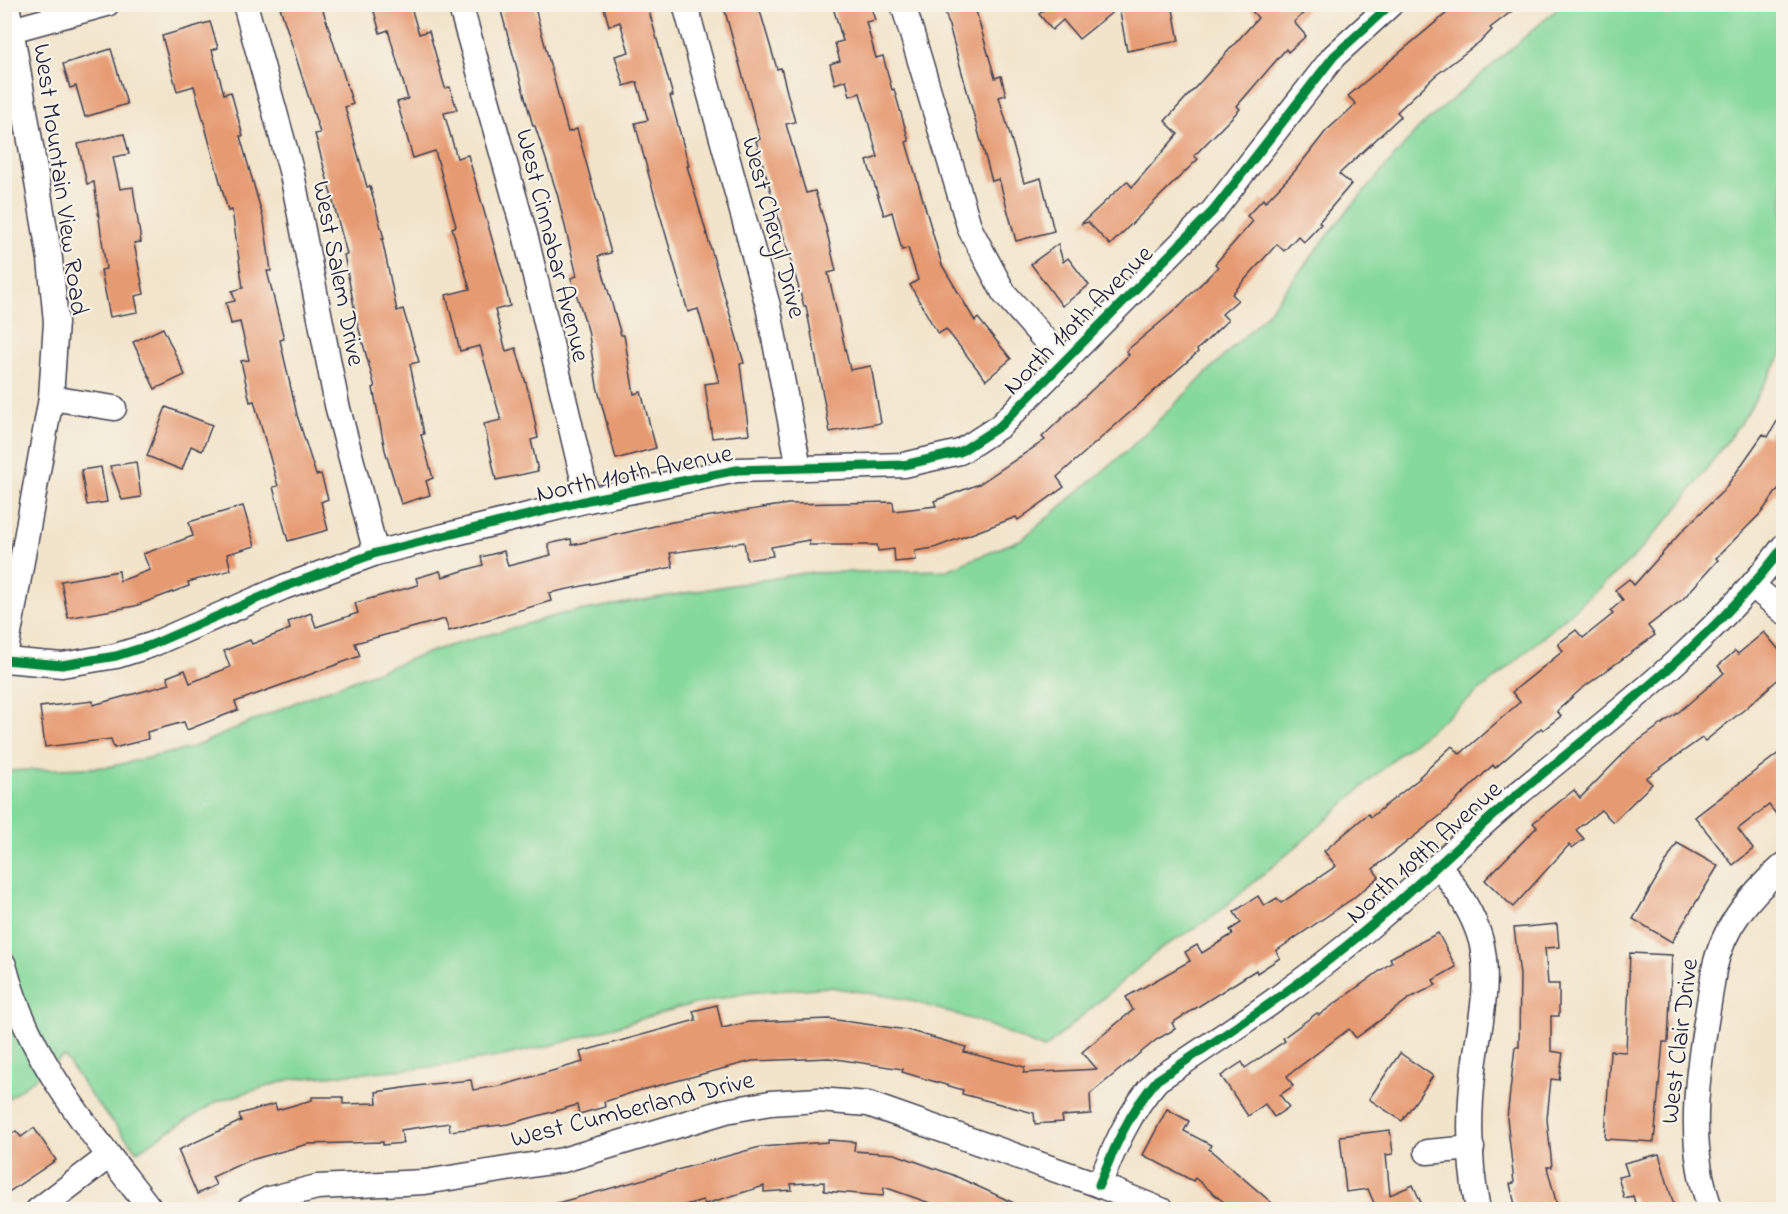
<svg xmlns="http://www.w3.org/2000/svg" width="1788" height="1214" font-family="'Indie Flower',sans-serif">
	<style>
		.green { fill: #85d99b; stroke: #547e6b; stroke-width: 1.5 }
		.building { fill: #e69a71 }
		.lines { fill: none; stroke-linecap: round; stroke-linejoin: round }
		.minor-casing { stroke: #413f50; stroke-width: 27 }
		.minor { stroke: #fff; stroke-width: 24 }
		.cycleway-casing { stroke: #f7f3e8; stroke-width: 13 }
		.cycleway { stroke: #00873e; stroke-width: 9 }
		.labels { text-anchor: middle; stroke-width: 4.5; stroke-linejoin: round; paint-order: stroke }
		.street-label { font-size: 26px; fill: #22223b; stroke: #f7f3e8 }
	</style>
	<rect width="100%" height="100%" fill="#f7f3e8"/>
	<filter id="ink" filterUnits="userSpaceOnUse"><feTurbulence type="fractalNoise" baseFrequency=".0167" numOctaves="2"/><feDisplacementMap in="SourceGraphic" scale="12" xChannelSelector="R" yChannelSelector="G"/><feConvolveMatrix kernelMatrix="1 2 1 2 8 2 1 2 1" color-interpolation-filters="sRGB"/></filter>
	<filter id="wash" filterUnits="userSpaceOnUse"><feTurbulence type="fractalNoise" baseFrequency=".008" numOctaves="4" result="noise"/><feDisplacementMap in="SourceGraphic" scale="24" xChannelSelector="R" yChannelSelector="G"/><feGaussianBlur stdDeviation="1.35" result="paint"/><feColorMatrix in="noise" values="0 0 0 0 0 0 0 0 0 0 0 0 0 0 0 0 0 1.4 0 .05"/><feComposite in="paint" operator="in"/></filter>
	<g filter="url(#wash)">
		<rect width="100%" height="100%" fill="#f2e4ca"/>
		<!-- green -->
		<polygon class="green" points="1562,5 1783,5 1783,352 1746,415 1678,508 1630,561 1502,673 1397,756 1305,839 1213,917 1160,949 1044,1049 984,1023 905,999 830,987 746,993 678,1008 557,1044 498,1057 433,1067 292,1079 218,1101 137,1151 91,1096 64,1056 5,1101 5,771 108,767 191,748 308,697 435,650 561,614 804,573 947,570 1022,539 1128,450 1264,317 1343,216 1419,128"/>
		<g id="blocks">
			<!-- building -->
			<g class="building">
				<polygon points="279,4 321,4 353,104 345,107 367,187 370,186 384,239 382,239 397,311 403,309 419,362 410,364 424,434 421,435 433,478 426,481 430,495 401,504 385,450 373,388 375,387 357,322 344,255 347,254 315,134 320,133"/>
				<polygon points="372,4 410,4 419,34 429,31 445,88 450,87 457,110 444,113 457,158 468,155 504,281 510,306 495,310 506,351 516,348 531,401 538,438 531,440 538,471 496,480 484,424 501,420 480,346 460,351 446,295 470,289 452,228 456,226 435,151 413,158 397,102 408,99 388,30 380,33"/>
				<polygon points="524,4 534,4 568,132 577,129 611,253 598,256 621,335 624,335 634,394 641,392 656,448 616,459 597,386 588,330 571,278 577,276 557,193 535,126 533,126 501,11"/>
				<polygon points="603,4 647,4 673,96 670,96 689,166 687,166 744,363 740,364 749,434 712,438 705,384 719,382 698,309 688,312 649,176 635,123 648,120 637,82 624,86 615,56 629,52 620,22 609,26"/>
				<polygon points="723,4 758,4 777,69 781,68 787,92 795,122 786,124 806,193 815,191 825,224 836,271 828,273 850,370 871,366 881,423 830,432 806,306 804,306 756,141 760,139"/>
				<polygon points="832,4 870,4 875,20 866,22 876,58 883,56 892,90 894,89 909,141 906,142 942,265 975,321 978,318 1011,359 986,380 946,329 938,334 910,285 918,280 908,248 902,250 892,212 884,215 867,161 878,157 860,93 850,96 846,80 835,84 830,64 840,61 835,43 843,41"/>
				<polygon points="943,4 974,4 995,78 1001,76 1006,95 999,97 1024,183 1041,178 1054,231 1016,241 999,179 992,181"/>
				<polygon points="1051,4 1139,4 1140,9 1172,4 1179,41 1127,51 1119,7 1079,39 1063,20 1052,30 1039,14"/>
				<polygon points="1246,4 1313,4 1294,22 1306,36 1288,52 1286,49 1237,106 1240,109 1194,156 1198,159 1110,245 1088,222 1081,224 1127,181 1132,187 1178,134 1165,121 1258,18"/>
				<polygon points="1444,4 1521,4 1490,28 1492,30 1482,40 1435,76 1397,112 1401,116 1339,174 1351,184 1319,222 1321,224 1304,242 1298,236 1284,251 1277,244 1232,294 1238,300 1222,314 1228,320 1197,350 1198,352 1057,477 1064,487 1018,520 1016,517 934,548 915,551 916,560 895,562 894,549 878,551 877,545 809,545 809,540 771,547 773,556 747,560 744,542 670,553 673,567 549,593 551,601 449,631 445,619 355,643 360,656 235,702 238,710 187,730 184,722 147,732 148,739 114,748 111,739 45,747 40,707 93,701 93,705 170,684 167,677 185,670 190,683 230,667 224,651 250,640 252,644 290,629 288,622 311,613 316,627 358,613 355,603 418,585 416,578 440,571 442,577 483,565 481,557 504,551 508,566 551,555 548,544 571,539 572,545 672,522 788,504 893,502 894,511 936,506 934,501 979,484 1045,440 1042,437 1129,355 1126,351 1174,311 1218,267 1215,264 1253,221 1247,216 1263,199 1265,202 1294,172 1326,131 1356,104 1348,96 1449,11"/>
				<polygon points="210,22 218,48 212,50 224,94 231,92 243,136 240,136 264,221 271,271 267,271 284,339 280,340 297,415 316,475 321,474 328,499 321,502 328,530 288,541 273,487 278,486 254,401 250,402 241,361 249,360 240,322 231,324 226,303 235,301 232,291 243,288 232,210 228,211 194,86 177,91 162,36"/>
				<polygon points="111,49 127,104 85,117 76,86 70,88 63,64"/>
				<polygon points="124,134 129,154 113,157 120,189 133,187 141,242 134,243 144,294 135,296 138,312 110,317 101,270 106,269 94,182 87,184 78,144"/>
				<polygon points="1058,244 1063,262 1068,258 1089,285 1062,306 1031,264"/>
				<polygon points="163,328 185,375 155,389 133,342"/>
				<polygon points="166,407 212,425 202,451 191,446 182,470 147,456"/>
				<polygon points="1784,409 1784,481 1761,513 1716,558 1718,560 1683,599 1648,626 1655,635 1580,690 1557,711 1561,716 1543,730 1541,728 1495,768 1493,765 1441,815 1373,869 1379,877 1352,899 1276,951 1280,958 1257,973 1256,970 1172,1023 1175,1029 1156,1040 1090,1094 1091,1114 1062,1116 1063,1122 1035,1124 1034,1113 962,1094 963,1090 902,1072 903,1069 829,1058 752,1061 634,1092 604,1102 605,1107 579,1114 577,1105 509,1124 450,1131 449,1123 401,1130 403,1143 383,1145 383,1142 308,1144 247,1161 212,1177 216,1185 197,1194 178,1150 241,1121 239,1114 275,1104 277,1110 312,1100 312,1097 343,1097 343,1104 377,1103 376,1092 431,1084 471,1080 473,1090 500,1086 583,1062 580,1052 696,1020 693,1011 717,1005 722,1028 749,1022 830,1019 907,1030 966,1047 964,1052 1025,1067 1023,1073 1097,1069 1082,1052 1133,1010 1126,997 1190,961 1185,952 1197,945 1202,953 1233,934 1230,930 1241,923 1234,912 1258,896 1264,906 1277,898 1281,903 1336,866 1324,851 1368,814 1371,817 1420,778 1419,777 1452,746 1460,754 1520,702 1512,692 1563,651 1558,644 1576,630 1583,638 1613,614 1610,611 1623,600 1615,590 1629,579 1634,585 1684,529 1724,490 1763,434 1768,437"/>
				<polygon points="136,462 141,497 122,500 110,466"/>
				<polygon points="101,467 107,502 87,505 81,470"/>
				<polygon points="243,506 255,546 227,554 231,570 188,582 189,586 135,606 68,618 61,581 119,571 120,581 150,570 143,554 193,536 189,522"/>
				<polygon points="1764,632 1784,656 1784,674 1745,709 1705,741 1702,738 1646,778 1652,784 1613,822 1601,810 1576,830 1584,839 1572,848 1569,845 1513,907 1485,880 1537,827 1533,823 1574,790 1580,798 1631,746 1680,711 1724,673 1718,666 1735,651 1738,654"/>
				<polygon points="1784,749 1784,824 1769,805 1738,829 1753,849 1733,865 1695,817"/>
				<polygon points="1677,843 1718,866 1672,942 1633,919"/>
				<polygon points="1557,924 1559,947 1545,948 1548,984 1559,984 1559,1016 1551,1016 1551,1051 1563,1053 1559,1080 1551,1079 1547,1119 1552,1167 1547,1167 1558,1209 1516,1209 1510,1184 1514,1183 1507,1118 1515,1047 1519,1047 1520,975 1514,928"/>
				<polygon points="1438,933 1456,967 1433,980 1436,985 1410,998 1356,1038 1349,1029 1287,1076 1293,1086 1280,1095 1289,1107 1274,1117 1265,1104 1248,1116 1221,1076 1242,1062 1245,1068 1285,1041 1283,1038 1317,1013 1319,1015 1392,962 1390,958"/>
				<polygon points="1630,953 1672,955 1668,1042 1663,1042 1654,1142 1605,1139 1610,1051 1626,1052"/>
				<polygon points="1400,1053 1433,1076 1402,1121 1369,1099"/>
				<polygon points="1167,1109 1189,1121 1184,1131 1211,1145 1209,1149 1279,1209 1232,1209 1195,1178 1193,1181 1143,1155"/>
				<polygon points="34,1128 56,1160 4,1195 4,1139 16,1131 21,1137"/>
				<polygon points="1390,1130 1393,1154 1386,1155 1390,1195 1413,1185 1424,1209 1360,1209 1374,1203 1368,1189 1346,1192 1340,1136"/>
				<polygon points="828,1140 855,1142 854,1151 895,1154 953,1175 1027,1209 947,1209 884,1187 883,1196 824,1191 824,1182 791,1184 792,1190 764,1192 764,1186 705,1204 703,1200 671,1209 550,1209 550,1205 760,1147 828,1142"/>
				<polygon points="1659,1154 1675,1209 1637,1209 1633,1196 1624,1198 1618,1177 1628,1175 1624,1163"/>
			</g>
		</g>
	</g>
	<g filter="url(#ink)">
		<use href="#blocks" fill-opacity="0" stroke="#413f50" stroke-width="1.5"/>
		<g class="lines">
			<defs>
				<g id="minor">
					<polyline points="245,4 292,174 337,405 376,553"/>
					<polyline points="460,4 526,238 588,500"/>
					<polyline points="685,4 768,306 799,467"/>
					<polyline points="903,4 970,229 1004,293 1065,363"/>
					<polyline points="4,32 107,4"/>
					<polyline points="51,398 114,408"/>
					<polyline points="1753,586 1784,612"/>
					<polyline points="5,660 62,665 116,656 151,645 284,587 376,553 588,500 737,470 904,465 960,452 1000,426 1213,211 1334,56 1391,4"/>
					<polyline points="4,662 51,398 56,322 50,259 7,4"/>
					<path d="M1439 865C1456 889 1473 912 1481 941 1491 982 1479 1027 1474 1068 1468 1114 1469 1164 1478 1210"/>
					<path d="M4 965C28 1060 93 1134 151 1210"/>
					<polyline points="1427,1152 1472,1148"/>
					<path d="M1099 1185C1115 1146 1129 1112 1157 1080 1229 1032 1301 985 1367 929 1419 885 1467 836 1519 793 1613 715 1710 644 1784 546"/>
					<polyline points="38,1210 109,1156"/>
					<polyline points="248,1210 269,1199 317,1187 425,1182 563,1160 726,1111 770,1103 819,1100 868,1104 1099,1185 1161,1210"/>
					<path d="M1711 1210C1681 1132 1703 1049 1714 970 1723 926 1751 894 1784 865"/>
				</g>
			</defs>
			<!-- minor casing -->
			<use href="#minor" class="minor-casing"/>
			<!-- minor -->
			<use href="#minor" class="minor"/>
			<defs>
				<g id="cycleway">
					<polyline points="5,660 62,665 116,656 151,645 284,587 376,553 588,500 737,470 904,465 960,452 1000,426 1213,211 1334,56 1391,4"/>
					<path d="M1099 1185C1115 1146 1129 1112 1157 1080 1229 1032 1301 985 1367 929 1419 885 1467 836 1519 793 1613 715 1710 644 1784 546"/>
				</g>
			</defs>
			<!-- cycleway casing -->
			<use href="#cycleway" class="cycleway-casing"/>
			<!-- cycleway -->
			<use href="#cycleway" class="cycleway"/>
		</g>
	</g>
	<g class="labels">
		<!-- street labels -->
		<g class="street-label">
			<text transform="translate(62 179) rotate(82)" y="9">West Mountain View Road</text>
			<text transform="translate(775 227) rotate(75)" y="9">West Cheryl Drive</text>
			<text transform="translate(554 245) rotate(76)" y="9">West Cinnabar Avenue</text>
			<text transform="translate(340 273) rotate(79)" y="9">West Salem Drive</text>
			<text transform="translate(1077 319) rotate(-45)" y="9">North 110th Avenue</text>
			<text transform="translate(634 472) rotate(-12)" y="9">North 110th Avenue</text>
			<text transform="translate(1423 851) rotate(-42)" y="9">North 109th Avenue</text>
			<text transform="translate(1678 1041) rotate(-83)" y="9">West Clair Drive</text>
			<text transform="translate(632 1108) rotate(-14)" y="9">West Cumberland Drive</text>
		</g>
	</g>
	<!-- margin -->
	<rect width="1788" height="1214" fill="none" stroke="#f7f3e8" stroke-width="24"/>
</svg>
